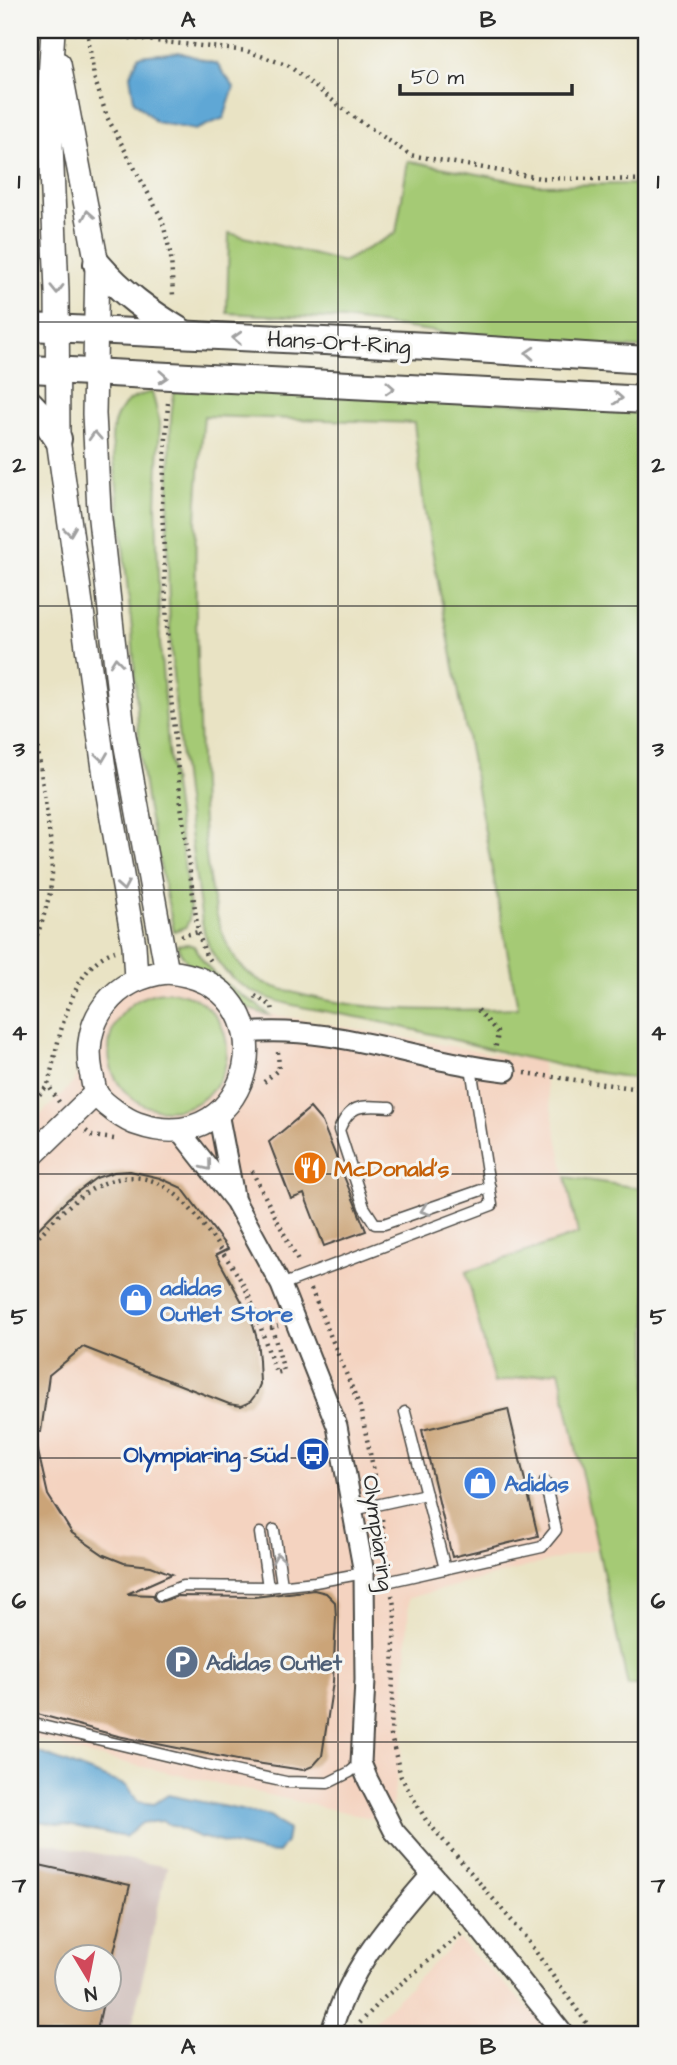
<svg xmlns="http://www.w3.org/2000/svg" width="677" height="2065" font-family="'Architects Daughter',sans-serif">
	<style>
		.built { fill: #f4d3c0 }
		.industrial { fill: #d0c0bc; fill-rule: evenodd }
		.green { fill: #a5ca74; stroke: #687a50; stroke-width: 2; fill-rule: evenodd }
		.water { fill: #5ea7d5; stroke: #446980; stroke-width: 2 }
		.building { fill: #cba478 }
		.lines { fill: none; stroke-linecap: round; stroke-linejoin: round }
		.service-casing { stroke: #484742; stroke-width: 13 }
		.minor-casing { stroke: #484742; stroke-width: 23 }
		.tertiary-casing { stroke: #484742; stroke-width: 26 }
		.secondary-casing { stroke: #484742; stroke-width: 30 }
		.path { stroke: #484742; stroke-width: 4.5; stroke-dasharray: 2 5; stroke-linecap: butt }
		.service { stroke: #fff; stroke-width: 10 }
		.minor { stroke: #fff; stroke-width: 19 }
		.tertiary { stroke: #fff; stroke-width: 23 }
		.secondary { stroke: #fff; stroke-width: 26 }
		.oneway { stroke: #a0a0a0 }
		.grid { fill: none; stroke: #2b2b2b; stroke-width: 2; stroke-opacity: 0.55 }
		.labels { text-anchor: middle; stroke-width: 6; stroke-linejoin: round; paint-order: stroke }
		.street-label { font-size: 23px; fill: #2b2b2b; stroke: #f6f6f2 }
		.food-label { font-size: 23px; font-weight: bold; fill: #c56008; stroke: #f6f6f2; text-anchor: start }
		.shop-label { font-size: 23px; font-weight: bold; fill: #366cbe; stroke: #f6f6f2; text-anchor: start }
		.transit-label { font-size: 23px; font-weight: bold; fill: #164399; stroke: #f6f6f2; text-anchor: end }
		.service-label { font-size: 23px; font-weight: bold; fill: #4e5e75; stroke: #f6f6f2; text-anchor: start }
		.neatline { fill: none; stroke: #2b2b2b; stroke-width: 2.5 }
		.grid-label { font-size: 23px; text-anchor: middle; font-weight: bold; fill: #2b2b2b }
	</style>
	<rect width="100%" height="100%" fill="#f6f6f2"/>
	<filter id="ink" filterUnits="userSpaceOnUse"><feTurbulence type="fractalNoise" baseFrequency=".0143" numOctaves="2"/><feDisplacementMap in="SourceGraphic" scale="14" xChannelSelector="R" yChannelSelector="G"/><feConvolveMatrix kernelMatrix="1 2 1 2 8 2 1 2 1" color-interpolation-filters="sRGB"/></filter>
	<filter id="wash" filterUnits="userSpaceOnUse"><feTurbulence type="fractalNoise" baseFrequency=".00686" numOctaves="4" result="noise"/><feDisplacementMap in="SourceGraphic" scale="28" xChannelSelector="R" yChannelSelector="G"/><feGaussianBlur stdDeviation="1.57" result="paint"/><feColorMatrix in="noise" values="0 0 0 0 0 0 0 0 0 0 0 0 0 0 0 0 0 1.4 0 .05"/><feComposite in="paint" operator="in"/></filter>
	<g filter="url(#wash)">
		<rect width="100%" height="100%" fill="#e9e3c4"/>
		<!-- built -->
		<g class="built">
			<polygon points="184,968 253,1011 541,1062 578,1234 466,1272 559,1369 599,1548 409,1598 402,1749 389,1822 81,1753 30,1737 30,1125 75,1081 104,991"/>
			<polygon points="458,1939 544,2023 552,2035 360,2035"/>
		</g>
		<!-- industrial -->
		<path class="industrial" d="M30 1840 167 1867 130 2035H30ZM66 1956H108V1998H66Z"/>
		<!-- green -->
		<g class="green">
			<polygon points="408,161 537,185 647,184 647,349 467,336 343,319 227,313 229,233 343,262 396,233"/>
			<path d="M194 390 647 409V1079C553 1070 464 1040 372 1020 335 1012 279 1007 248 989 222 974 207 951 202 922 181 772 161 621 170 470 171 443 169 417 175 391ZM204 416 414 423 424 507 518 1008C447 1011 377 1013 307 996 283 990 258 985 241 966 200 921 201 784 199 723 197 656 194 589 196 522 197 486 201 451 204 416Z"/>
			<path d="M152 392 160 423 156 505 160 643 168 749 190 908 189 920 186 927 174 931 147 805 140 757 132 630 112 440C112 414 125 397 152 392Z"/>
			<path d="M188 944 194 946C204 966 222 983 241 995 251 1001 260 1006 269 1015 237 1008 189 976 177 945Z"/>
			<circle cx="168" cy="1051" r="59"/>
			<polygon points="566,1177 647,1189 647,1684 628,1686 559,1370 494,1383 466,1272 578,1234"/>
		</g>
		<!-- water -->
		<g class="water">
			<polygon points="179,52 217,64 234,87 224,118 195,130 156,122 134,101 130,75 139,56"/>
			<polygon points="30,1749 127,1786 138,1802 154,1804 168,1795 270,1816 288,1830 286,1842 278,1853 263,1852 199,1837 162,1821 142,1823 125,1837 78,1827 30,1820"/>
		</g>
		<g id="blocks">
			<!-- building -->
			<g class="building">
				<polygon points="310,1108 322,1122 366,1231 324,1246 304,1194 291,1199 269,1142"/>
				<polygon points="130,1171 160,1178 182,1188 228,1249 216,1255 251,1318 257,1339 259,1360 260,1384 256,1394 250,1402 241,1406 229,1404 83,1347 49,1375 41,1432 30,1431 30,1237 68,1199 96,1178 114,1172"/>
				<polygon points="508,1409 538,1536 452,1557 422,1430"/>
				<polygon points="37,1447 48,1495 72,1533 104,1555 124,1563 151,1566 172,1574 127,1594 153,1595 155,1600 160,1602 178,1596 254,1597 314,1590 326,1593 335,1602 336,1617 333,1682 322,1756 313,1766 303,1770 242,1761 118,1736 30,1712 30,1448"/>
				<polygon points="30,1863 130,1885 113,1956 66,1956 66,1998 104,1998 96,2035 30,2035"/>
			</g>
		</g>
	</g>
	<g filter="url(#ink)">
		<use href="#blocks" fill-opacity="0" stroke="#484742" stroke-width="2"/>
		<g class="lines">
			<defs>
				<g id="service">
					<path d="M390 1107C363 1106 351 1102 339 1130L364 1207 375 1224H384L490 1187"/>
					<polyline points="281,1285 492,1205 471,1067"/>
					<polyline points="405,1412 445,1569"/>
					<polyline points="353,1510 426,1494"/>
					<polyline points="274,1530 282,1585"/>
					<polyline points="260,1533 268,1587"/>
					<polyline points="364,1587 542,1547 556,1530 545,1482"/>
					<polyline points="160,1595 183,1586 268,1587 315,1582 364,1573"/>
					<polyline points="30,1723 206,1765 286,1782 328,1783 350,1772 361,1763"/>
				</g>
				<g id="minor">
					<path d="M246 1033C334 1024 419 1062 506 1071"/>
					<polyline points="218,1113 234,1196"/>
					<polyline points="179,1130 235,1201 281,1285 337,1426 364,1573 365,1680 361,1763 368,1780 394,1831 474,1922 564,2035"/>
					<path d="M330 2035C350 1967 386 1927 431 1875"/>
				</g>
				<g id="tertiary">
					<polyline points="53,30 49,94 57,292 58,439 106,783 134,945 136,979"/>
					<polyline points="59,64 97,264 94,414 99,510 123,730 167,972"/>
					<path d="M167 972C296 982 255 1165 138 1124 127 1121 101 1103 96 1093 93 1087 93 1078 91 1072 81 1019 114 978 167 972Z"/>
					<polyline points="30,1157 96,1093"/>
				</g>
				<g id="secondary">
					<path d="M97 264C122 293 150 313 183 333"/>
					<polyline points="30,327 428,346 647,360"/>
					<polyline points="30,369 647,400"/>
					<polyline points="30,404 46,421 58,439"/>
				</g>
			</defs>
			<!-- service casing -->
			<use href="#service" class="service-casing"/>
			<!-- minor casing -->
			<use href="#minor" class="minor-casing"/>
			<!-- tertiary casing -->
			<use href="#tertiary" class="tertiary-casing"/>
			<!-- secondary casing -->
			<use href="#secondary" class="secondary-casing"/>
			<!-- path -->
			<g class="path">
				<polyline points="87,30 94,77 107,117 162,219 171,256 173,296"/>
				<polyline points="74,32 247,51 289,66 351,115 410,155 540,178 647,180"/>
				<polyline points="168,403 162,505 169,675 181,805 198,932 206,956 210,961"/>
				<polyline points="30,692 51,845 52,874 50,893 42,922 30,952"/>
				<polyline points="181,936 198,932"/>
				<polyline points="255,996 272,1006 273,1012"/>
				<polyline points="478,1010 498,1033 495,1051"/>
				<polyline points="525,1073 647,1090"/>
				<polyline points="264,1082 279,1069 278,1052"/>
				<path d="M59 1102 48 1085C58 1045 69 965 115 951"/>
				<polyline points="30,1105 48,1085"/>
				<polyline points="86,1131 92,1136 114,1139"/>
				<polyline points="252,1171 299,1263"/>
				<path d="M30 1247C60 1210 108 1159 160 1184 182 1195 198 1218 212 1237 224 1255 238 1273 247 1292 259 1318 266 1346 276 1373L284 1371 272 1328 278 1326"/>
				<polyline points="311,1289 360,1407 378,1490"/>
				<polyline points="382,1519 388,1566"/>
				<polyline points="392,1595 395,1611 391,1736 401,1777 426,1820 523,1934 595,2035"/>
				<polyline points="355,2028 385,1997 461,1934"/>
			</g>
			<!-- service -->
			<use href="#service" class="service"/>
			<!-- minor -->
			<use href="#minor" class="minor"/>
			<!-- tertiary -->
			<use href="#tertiary" class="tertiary"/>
			<!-- secondary -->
			<use href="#secondary" class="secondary"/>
		</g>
		<!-- one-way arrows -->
		<defs><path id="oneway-chevron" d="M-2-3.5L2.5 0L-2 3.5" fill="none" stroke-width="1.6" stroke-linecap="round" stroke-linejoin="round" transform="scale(1.75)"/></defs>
		<g class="oneway">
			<use href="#oneway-chevron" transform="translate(88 215) rotate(-100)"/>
			<use href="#oneway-chevron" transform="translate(57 289) rotate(89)"/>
			<use href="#oneway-chevron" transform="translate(237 338) rotate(-177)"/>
			<use href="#oneway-chevron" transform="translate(530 353) rotate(-176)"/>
			<use href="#oneway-chevron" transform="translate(163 377) rotate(3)"/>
			<use href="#oneway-chevron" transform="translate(390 388) rotate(3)"/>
			<use href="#oneway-chevron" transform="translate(618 398) rotate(3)"/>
			<use href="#oneway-chevron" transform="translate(95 436) rotate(-93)"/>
			<use href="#oneway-chevron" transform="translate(70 531) rotate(82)"/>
			<use href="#oneway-chevron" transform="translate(116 662) rotate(-96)"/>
			<use href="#oneway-chevron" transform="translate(102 757) rotate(82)"/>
			<use href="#oneway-chevron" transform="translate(123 886) rotate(80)"/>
			<use href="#oneway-chevron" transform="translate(207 1166) rotate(51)"/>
			<use href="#oneway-chevron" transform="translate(425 1210) rotate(161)"/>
			<use href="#oneway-chevron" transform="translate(278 1558) rotate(-99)"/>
		</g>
	</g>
	<!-- grid -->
	<path class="grid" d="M338 30V2035M30 322H647M30 606H647M30 890H647M30 1174H647M30 1458H647M30 1742H647"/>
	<!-- icons -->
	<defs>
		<symbol id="restaurant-disc" viewBox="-11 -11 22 22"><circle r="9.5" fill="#e8710a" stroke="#f6f6f2"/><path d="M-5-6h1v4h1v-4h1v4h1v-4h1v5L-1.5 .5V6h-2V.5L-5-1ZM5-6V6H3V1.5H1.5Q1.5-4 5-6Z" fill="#fff"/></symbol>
		<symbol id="shop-disc" viewBox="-11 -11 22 22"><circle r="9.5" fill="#3f7fe0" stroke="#f6f6f2"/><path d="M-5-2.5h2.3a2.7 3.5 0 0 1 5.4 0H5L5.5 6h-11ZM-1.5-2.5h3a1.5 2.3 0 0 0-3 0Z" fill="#fff"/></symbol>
		<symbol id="bus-disc" viewBox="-11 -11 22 22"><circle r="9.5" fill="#1a4fb4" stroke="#f6f6f2"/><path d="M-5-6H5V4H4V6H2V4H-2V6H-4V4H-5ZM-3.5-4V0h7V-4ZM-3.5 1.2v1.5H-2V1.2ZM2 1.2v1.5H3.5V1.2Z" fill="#fff"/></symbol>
		<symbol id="parking-disc" viewBox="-11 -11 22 22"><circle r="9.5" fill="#5c6f8a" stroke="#f6f6f2"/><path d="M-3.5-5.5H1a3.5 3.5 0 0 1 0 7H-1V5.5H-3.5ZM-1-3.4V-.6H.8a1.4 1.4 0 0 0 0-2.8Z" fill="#fff"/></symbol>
	</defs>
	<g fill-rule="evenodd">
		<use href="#restaurant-disc" x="291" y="1149" width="38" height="38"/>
		<use href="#shop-disc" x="117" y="1281" width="38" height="38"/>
		<use href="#bus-disc" x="294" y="1435" width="38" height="38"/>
		<use href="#shop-disc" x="461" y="1464" width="38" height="38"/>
		<use href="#parking-disc" x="163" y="1643" width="38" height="38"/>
	</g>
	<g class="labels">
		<!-- street labels -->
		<g class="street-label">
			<text transform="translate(339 342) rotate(3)" y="8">Hans-Ort-Ring</text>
			<text transform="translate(379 1533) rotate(82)" y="8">Olympiaring</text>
		</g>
		<!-- food labels -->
		<g class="food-label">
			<text x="334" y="1176">McDonald's</text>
		</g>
		<!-- shop labels -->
		<g class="shop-label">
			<text x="160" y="1295">adidas<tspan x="160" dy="26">Outlet Store</tspan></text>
			<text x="504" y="1491">Adidas</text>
		</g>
		<!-- transit labels -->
		<g class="transit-label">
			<text x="288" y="1462">Olympiaring Süd</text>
		</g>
		<!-- service labels -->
		<g class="service-label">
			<text x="206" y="1670">Adidas Outlet</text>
		</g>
	</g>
	<!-- margin -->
	<rect width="677" height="2065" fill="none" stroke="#f6f6f2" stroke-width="77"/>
	<!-- north arrow -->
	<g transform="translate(88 1978) rotate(170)"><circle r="33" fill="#f6f6f2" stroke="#a5a5a2" stroke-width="2"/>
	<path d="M0-5L12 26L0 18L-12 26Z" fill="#d1495b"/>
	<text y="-10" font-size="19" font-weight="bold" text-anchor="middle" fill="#2b2b2b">N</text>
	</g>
	<!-- scale -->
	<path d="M400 84v10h172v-10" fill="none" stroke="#2b2b2b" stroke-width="3.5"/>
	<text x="411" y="84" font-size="21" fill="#2b2b2b" stroke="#f6f6f2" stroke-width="5" paint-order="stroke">50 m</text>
	<rect x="38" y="38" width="600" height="1988" class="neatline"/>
	<g class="grid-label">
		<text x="188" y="27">A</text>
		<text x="488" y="27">B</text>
		<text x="19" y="188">1</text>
		<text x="658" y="188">1</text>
		<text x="19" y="472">2</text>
		<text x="658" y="472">2</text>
		<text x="19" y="756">3</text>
		<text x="658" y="756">3</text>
		<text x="19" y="1040">4</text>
		<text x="658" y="1040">4</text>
		<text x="19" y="1324">5</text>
		<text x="658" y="1324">5</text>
		<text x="19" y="1608">6</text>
		<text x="658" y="1608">6</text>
		<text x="19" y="1892">7</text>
		<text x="658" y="1892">7</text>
		<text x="188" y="2054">A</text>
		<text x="488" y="2054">B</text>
	</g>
</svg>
